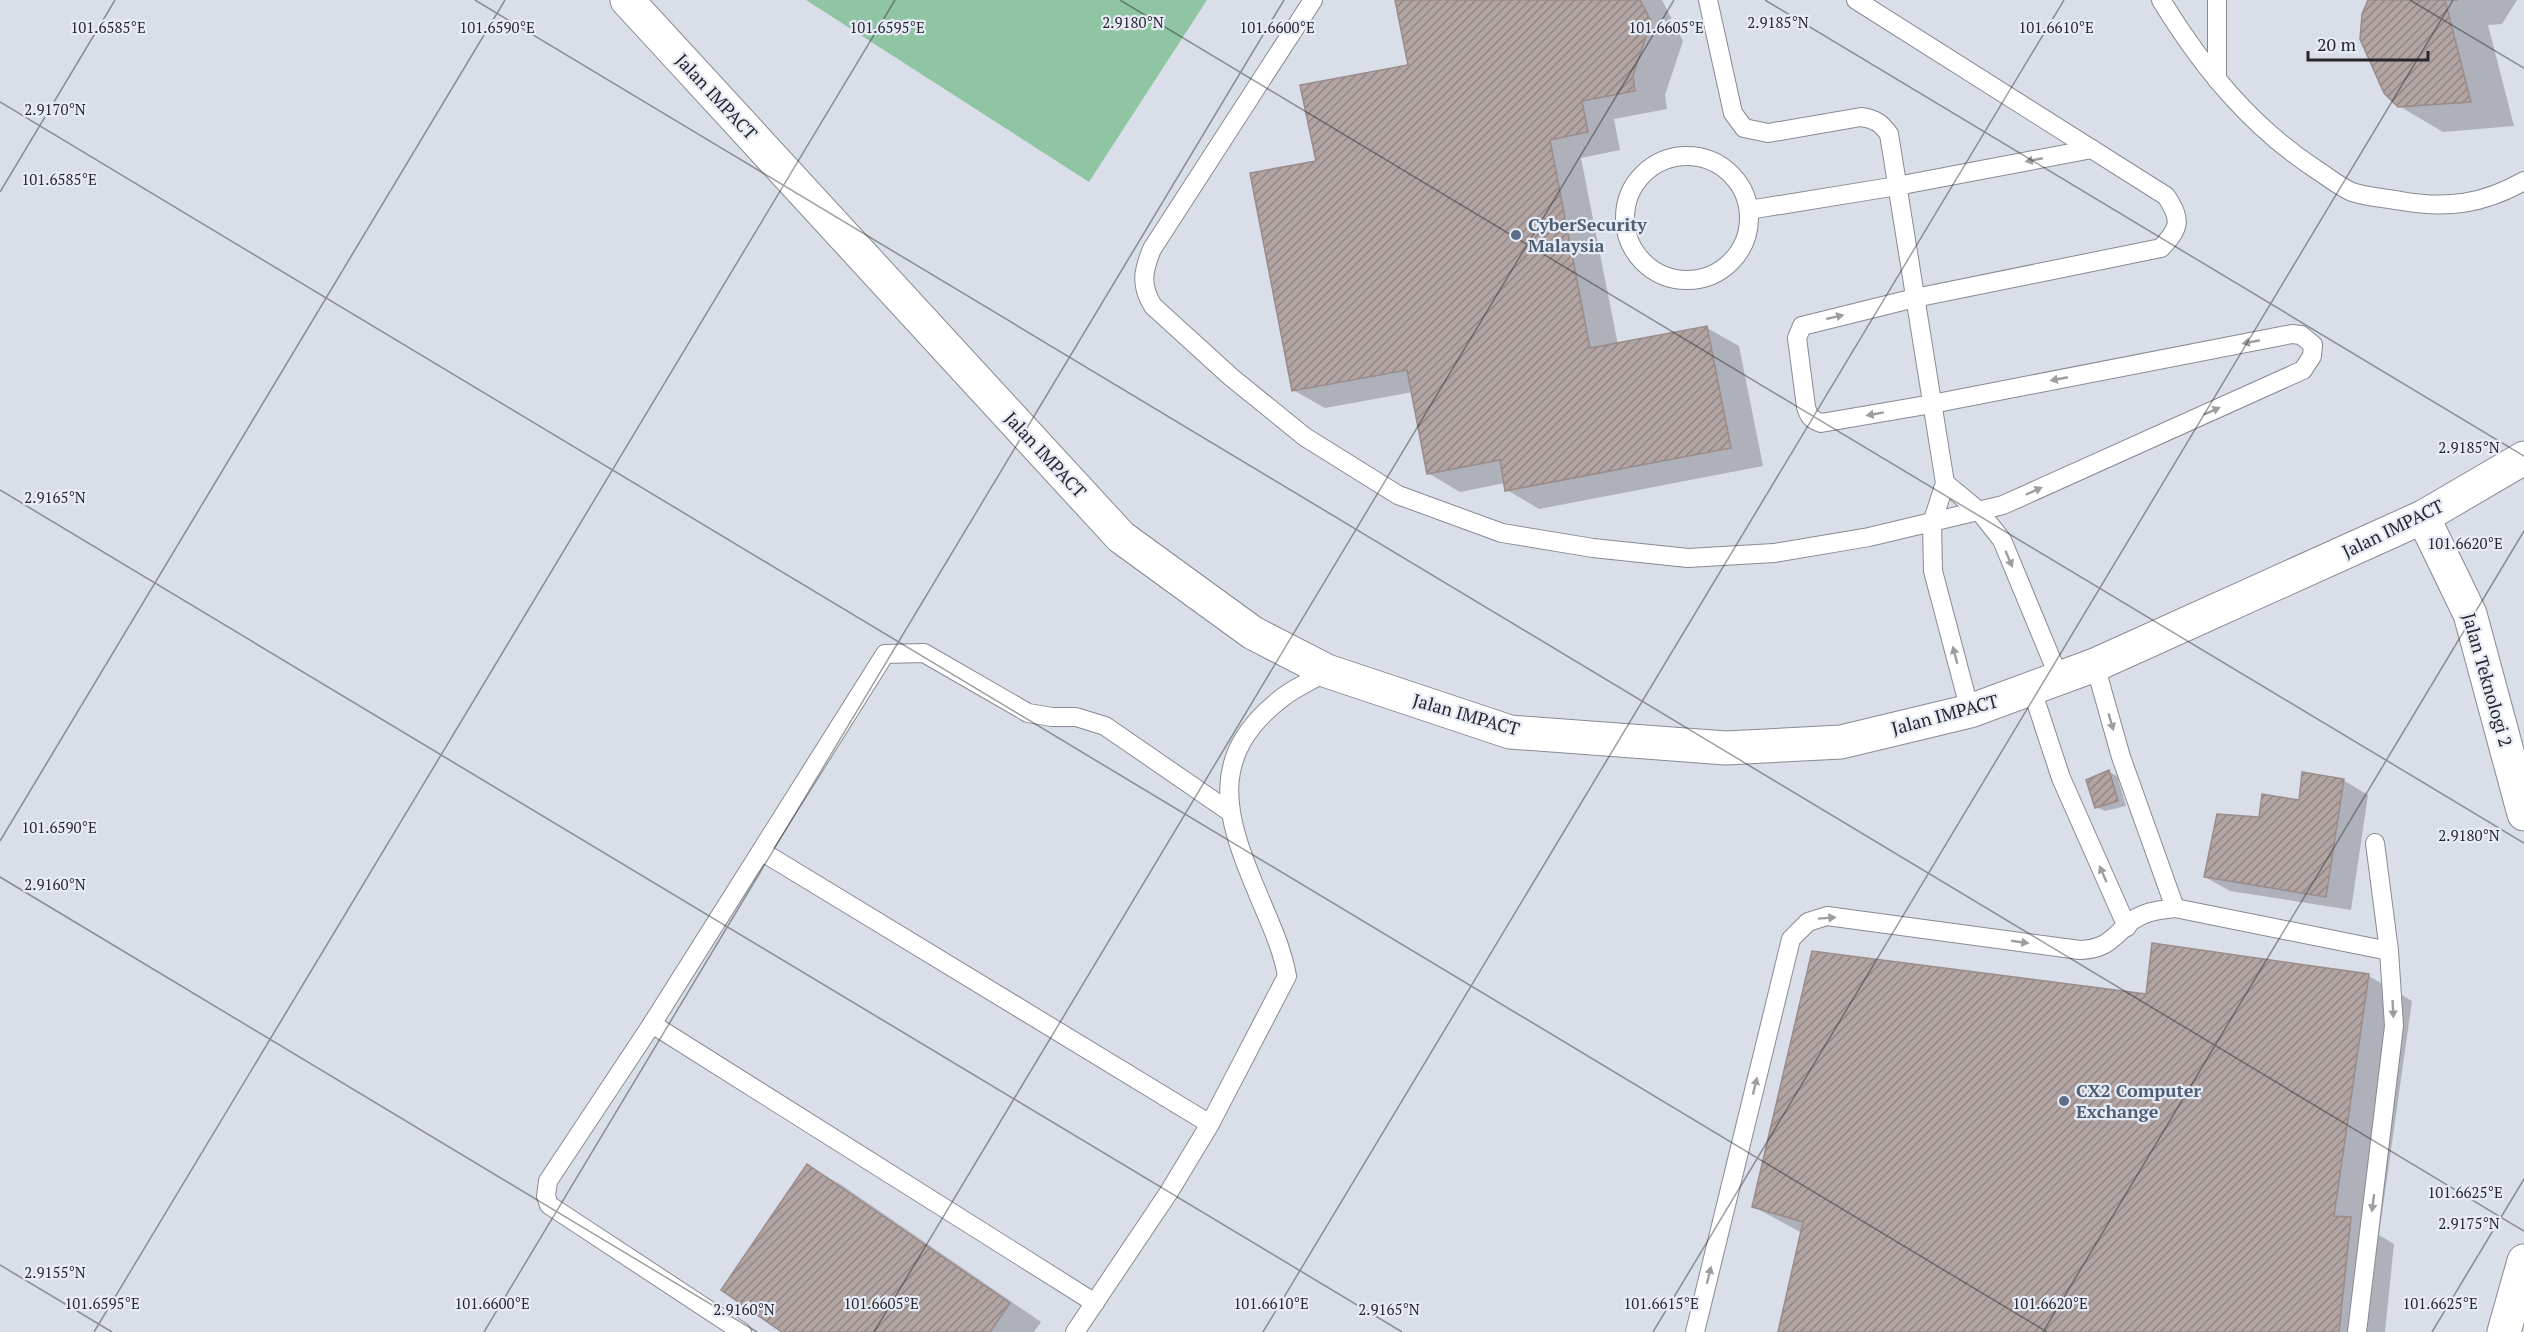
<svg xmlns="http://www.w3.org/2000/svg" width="2524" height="1332" font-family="'PT Serif',serif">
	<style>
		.grass { fill: #8fc5a2 }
		.shadow { fill: #0003 }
		.building { fill: url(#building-hatch); stroke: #998c8a; stroke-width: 1.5 }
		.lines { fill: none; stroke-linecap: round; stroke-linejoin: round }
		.service-casing { stroke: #868a94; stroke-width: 20 }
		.minor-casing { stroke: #868a94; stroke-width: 35 }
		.tertiary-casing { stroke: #868a94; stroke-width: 35 }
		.service { stroke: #fff; stroke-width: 18 }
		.minor { stroke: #fff; stroke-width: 33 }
		.tertiary { stroke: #fff; stroke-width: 33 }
		.oneway { fill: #9d9ea0 }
		.ticks { fill: none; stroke: #25272b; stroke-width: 1.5; stroke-opacity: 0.45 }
		.service-dot { fill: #5c6f8a; stroke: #e7ebf6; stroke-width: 2 }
		.labels { text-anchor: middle; stroke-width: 4.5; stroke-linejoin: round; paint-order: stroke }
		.street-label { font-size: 18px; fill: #25272b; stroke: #e7ebf6 }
		.service-label { font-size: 18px; font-weight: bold; fill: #4e5e75; stroke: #e7ebf6; text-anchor: start }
		.ticks-label { font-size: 15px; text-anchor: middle; fill: #25272b; stroke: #e7ebf6; stroke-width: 4.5; stroke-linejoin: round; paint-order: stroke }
	</style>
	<defs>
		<pattern id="building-hatch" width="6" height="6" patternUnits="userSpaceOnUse" patternTransform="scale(1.5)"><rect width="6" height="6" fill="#b1a4a2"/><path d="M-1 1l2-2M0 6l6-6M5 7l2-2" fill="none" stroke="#908684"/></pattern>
	</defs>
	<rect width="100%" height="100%" fill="#dadee9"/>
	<!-- grass -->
	<polygon class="grass" points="806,0 1207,0 1089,182"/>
	<!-- shadow -->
	<g class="shadow">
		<polygon points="1397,0 1662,0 1683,41 1665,95 1667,109 1614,119 1620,150 1581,158 1618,345 1707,328 1739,346 1763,466 1539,509 1507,490 1505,483 1460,492 1428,473 1413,392 1325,408 1293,390 1317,162 1409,66"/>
		<polygon points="2370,0 2517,0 2502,24 2488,25 2514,126 2443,132 2399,106"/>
		<polygon points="2109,772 2117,776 2126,806 2105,811 2096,807"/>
		<polygon points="2343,780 2368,795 2351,910 2230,891 2205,877 2260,818"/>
		<polygon points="2369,976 2412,1001 2379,1235 2394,1244 2385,1332 1779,1332 1802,1233 1754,1207 2147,996"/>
		<polygon points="808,1166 840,1184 1041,1322 1034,1332 785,1332"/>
	</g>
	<!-- building -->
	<g class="building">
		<polygon points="1395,0 1640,0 1651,21 1633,76 1635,91 1582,101 1588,132 1550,140 1590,348 1707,326 1731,448 1505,491 1500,460 1427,474 1407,370 1292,391 1250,173 1316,161 1300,85 1408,65"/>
		<polygon points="2368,0 2458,0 2445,0 2471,102 2398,107 2384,93 2360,39 2362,14"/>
		<polygon points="2109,770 2118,801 2095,808 2086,780"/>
		<polygon points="2302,772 2344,779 2326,897 2204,877 2217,814 2259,817 2262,794 2299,800"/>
		<polygon points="2152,943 2369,974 2334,1216 2351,1217 2339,1332 1778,1332 1803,1222 1752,1207 1812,951 2146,994"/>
		<polygon points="807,1164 1010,1303 990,1332 782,1332 721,1290"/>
	</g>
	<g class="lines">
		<defs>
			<g id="service">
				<path d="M1313 0 1152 249C1143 271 1140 285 1153 306L1231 377 1305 437 1398 495 1502 533 1593 548 1688 558 1774 553 1869 537 2003 505 2303 370 2312 356 2313 345 2301 335 2292 334 1932 404 1821 423C1812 420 1809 417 1806 407L1797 338 1802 326 1915 298 2161 248C2180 228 2182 220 2166 196L1856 0"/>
				<path d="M1708 0 1733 113 1744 128 1768 133 1861 117C1875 119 1881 123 1889 134L1945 483 1932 523 1933 571 1970 711"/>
				<path d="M2161 0C2202 67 2251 127 2317 170 2328 177 2340 187 2352 192 2367 197 2385 198 2401 201 2448 209 2483 204 2524 181"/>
				<polyline points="2217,0 2217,80"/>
				<circle cx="1687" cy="218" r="62"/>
				<polyline points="1749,210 1897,186 2092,149"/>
				<polyline points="1945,483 1979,511 2002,540 2060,680"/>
				<polyline points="2095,665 2121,757 2175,908"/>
				<polyline points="2032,690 2061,778 2127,927"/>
				<path d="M1230 812 1105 726 1076 717H1052L1028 713 924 653 885 654 761 851 1210 1124 1287 976C1282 947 1269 921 1258 894 1225 816 1206 756 1283 697 1296 687 1313 680 1327 671"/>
				<polyline points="652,1024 1095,1303"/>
				<polyline points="742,1332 549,1205 546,1196 548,1181 652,1024 761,851"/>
				<polyline points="1075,1332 1169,1192 1210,1124"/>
				<path d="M1695 1332 1791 939 1808 922 1827 916 2080 950C2109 949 2113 936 2133 920 2146 911 2160 910 2175 908L2389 951"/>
				<polyline points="2357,1332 2394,1026 2389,951 2375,843"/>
			</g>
			<g id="minor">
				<polyline points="2423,517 2470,614 2524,814"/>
				<polyline points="2504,1332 2524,1261"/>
			</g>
			<polyline id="tertiary" points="627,0 1121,537 1253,633 1327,671 1510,732 1726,748 1841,742 1970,711 2095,665 2423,517 2524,458"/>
		</defs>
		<!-- service casing -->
		<use href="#service" class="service-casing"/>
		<!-- minor casing -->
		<use href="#minor" class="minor-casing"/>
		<!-- tertiary casing -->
		<use href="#tertiary" class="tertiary-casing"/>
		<!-- service -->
		<use href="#service" class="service"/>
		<!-- minor -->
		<use href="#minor" class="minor"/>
		<!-- tertiary -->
		<use href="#tertiary" class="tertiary"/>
	</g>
	<!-- one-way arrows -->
	<defs><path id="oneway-solid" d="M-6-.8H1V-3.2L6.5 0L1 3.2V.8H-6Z" transform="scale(1.5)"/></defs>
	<g class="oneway">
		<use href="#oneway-solid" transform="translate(2034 160) rotate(169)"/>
		<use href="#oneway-solid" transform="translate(1835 317) rotate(-13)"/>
		<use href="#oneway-solid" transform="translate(2251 342) rotate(169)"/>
		<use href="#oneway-solid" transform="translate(2059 379) rotate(169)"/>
		<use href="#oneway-solid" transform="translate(2212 411) rotate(-24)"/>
		<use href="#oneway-solid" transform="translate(1875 414) rotate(170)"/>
		<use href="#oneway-solid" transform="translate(2034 491) rotate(-24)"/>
		<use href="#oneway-solid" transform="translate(2009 559) rotate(67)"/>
		<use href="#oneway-solid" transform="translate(1955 655) rotate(-105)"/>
		<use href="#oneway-solid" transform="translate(2111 722) rotate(74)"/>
		<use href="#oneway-solid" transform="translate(2103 874) rotate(-114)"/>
		<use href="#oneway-solid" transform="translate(1827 918) rotate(-4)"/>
		<use href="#oneway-solid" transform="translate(2020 942) rotate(8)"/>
		<use href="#oneway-solid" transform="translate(2393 1009) rotate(87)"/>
		<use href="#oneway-solid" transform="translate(1755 1086) rotate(-76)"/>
		<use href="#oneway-solid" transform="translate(2373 1203) rotate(97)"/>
		<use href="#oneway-solid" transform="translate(1709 1275) rotate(-76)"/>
	</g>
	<!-- ticks -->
	<path class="ticks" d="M475 0 2524 1231M1120 0 2524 843M1765 0 2524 456M2410 0 2524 68M0 102 2047 1332M0 192 115 0M0 490 1402 1332M0 841 505 0M0 877 757 1332M0 1265 112 1332M94 1332 895 0M484 1332 1284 0M874 1332 1674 0M1263 1332 2064 0M1653 1332 2453 0M2043 1332 2524 531M2432 1332 2524 1179"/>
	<!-- markers -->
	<g class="service-dot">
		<circle cx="1516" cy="235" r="6"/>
		<circle cx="2064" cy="1101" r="6"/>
	</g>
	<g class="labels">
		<!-- street labels -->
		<g class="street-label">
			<text transform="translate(716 97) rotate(47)" y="6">Jalan IMPACT</text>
			<text transform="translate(1045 455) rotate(47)" y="6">Jalan IMPACT</text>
			<text transform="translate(2393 529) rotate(-26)" y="6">Jalan IMPACT</text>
			<text transform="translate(2487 680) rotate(74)" y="6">Jalan Teknologi 2</text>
			<text transform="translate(1466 715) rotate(16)" y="6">Jalan IMPACT</text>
			<text transform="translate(1945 715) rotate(-15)" y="6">Jalan IMPACT</text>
		</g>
		<!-- service labels -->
		<g class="service-label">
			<text x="1528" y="231">CyberSecurity<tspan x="1528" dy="21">Malaysia</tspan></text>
			<text x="2076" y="1097">CX2 Computer<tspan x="2076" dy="21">Exchange</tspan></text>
		</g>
	</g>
	<g class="ticks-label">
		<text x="1133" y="28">2.9180°N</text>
		<text x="1778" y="28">2.9185°N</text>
		<text x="887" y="33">101.6595°E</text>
		<text x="1666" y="33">101.6605°E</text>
		<text x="2056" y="33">101.6610°E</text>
		<text x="108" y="33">101.6585°E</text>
		<text x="497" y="33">101.6590°E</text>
		<text x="1277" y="33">101.6600°E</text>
		<text x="55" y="115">2.9170°N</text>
		<text x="59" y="185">101.6585°E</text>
		<text x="2469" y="453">2.9185°N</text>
		<text x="55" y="503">2.9165°N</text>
		<text x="2465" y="549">101.6620°E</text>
		<text x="59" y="833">101.6590°E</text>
		<text x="2469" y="841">2.9180°N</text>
		<text x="55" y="890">2.9160°N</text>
		<text x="2465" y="1198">101.6625°E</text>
		<text x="2469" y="1229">2.9175°N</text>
		<text x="55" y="1278">2.9155°N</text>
		<text x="102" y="1309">101.6595°E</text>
		<text x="492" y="1309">101.6600°E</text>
		<text x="881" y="1309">101.6605°E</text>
		<text x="1271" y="1309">101.6610°E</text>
		<text x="1661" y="1309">101.6615°E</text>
		<text x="2050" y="1309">101.6620°E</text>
		<text x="2440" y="1309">101.6625°E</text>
		<text x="744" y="1315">2.9160°N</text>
		<text x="1389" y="1315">2.9165°N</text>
	</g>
	<!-- scale -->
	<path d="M2308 51v9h120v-9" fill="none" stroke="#25272b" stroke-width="3"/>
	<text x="2317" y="51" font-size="18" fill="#25272b" stroke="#e7ebf6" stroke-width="4.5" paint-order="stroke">20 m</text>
</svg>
